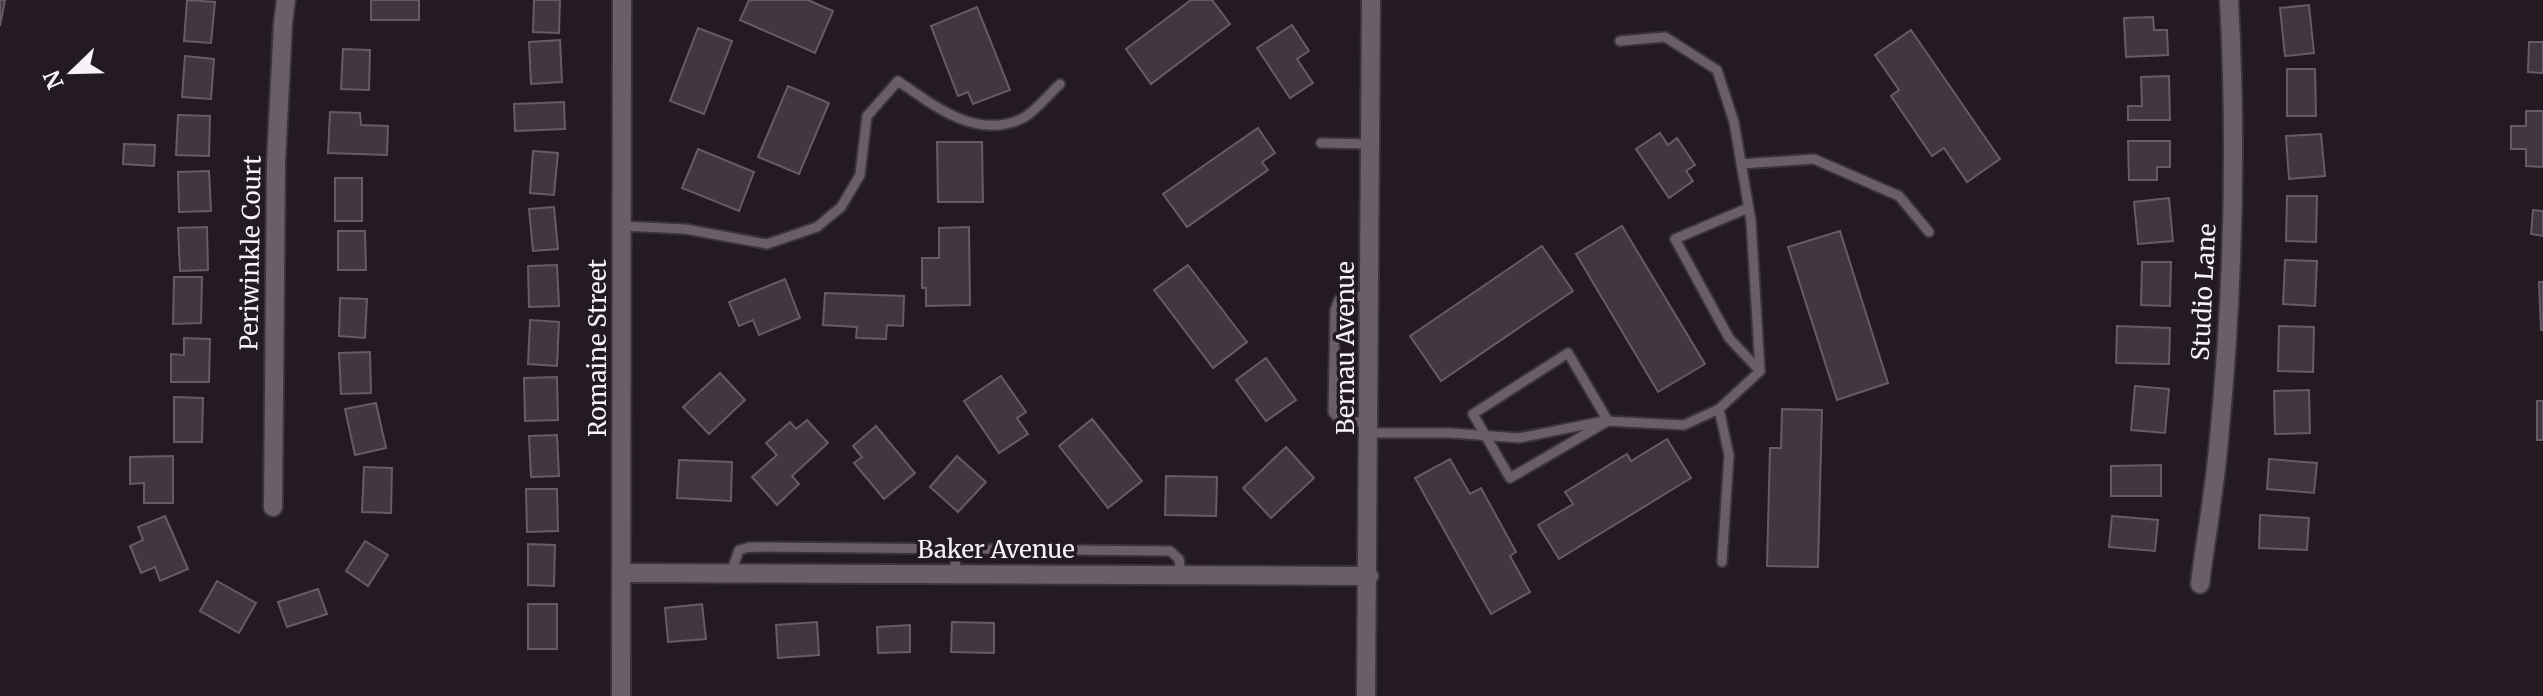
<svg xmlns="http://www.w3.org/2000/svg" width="2543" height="696" font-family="Merriweather,serif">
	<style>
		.building { fill: #413740; stroke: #675c66; stroke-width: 2 }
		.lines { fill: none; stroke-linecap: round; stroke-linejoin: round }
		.lane-casing { stroke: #3b343a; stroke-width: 13 }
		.street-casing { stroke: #3b343a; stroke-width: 22 }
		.lane { stroke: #6a5f69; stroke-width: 9 }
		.street { stroke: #6a5f69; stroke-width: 18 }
		.labels { text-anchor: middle; stroke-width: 7; stroke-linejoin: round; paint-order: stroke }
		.street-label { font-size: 24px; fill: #f8f1f7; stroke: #231a22 }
	</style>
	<rect width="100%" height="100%" fill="#231a22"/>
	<!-- building -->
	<g class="building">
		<polygon points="0,0 5,0 0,26"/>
		<polygon points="187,0 215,2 211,43 184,41"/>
		<rect x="371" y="0" width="48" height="20"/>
		<polygon points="534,0 560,0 559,33 533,32"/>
		<polygon points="749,0 808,0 833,11 815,53 740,20"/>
		<polygon points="1191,0 1212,0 1230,24 1151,84 1126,49"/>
		<polygon points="2309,5 2314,53 2285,56 2280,8"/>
		<polygon points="977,7 1010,90 973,104 968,92 958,96 931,26"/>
		<polygon points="2153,17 2154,30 2167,30 2168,55 2126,57 2124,18"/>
		<polygon points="1292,25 1309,51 1297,59 1313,83 1290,98 1257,48"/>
		<polygon points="698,28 732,41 704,114 670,101"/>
		<polygon points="1911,30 2000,159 1967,182 1944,148 1932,156 1891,96 1899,90 1875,55"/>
		<polygon points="560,40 562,82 531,84 529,42"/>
		<polygon points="2529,42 2543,42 2543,73 2528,72"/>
		<polygon points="343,49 370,50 369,90 341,89"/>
		<polygon points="185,56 214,59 211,99 182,97"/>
		<polygon points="2287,69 2315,69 2316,116 2287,116"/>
		<polygon points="2169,76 2170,120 2128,120 2128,106 2142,106 2141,77"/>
		<polygon points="788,86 829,103 799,174 758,157"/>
		<polygon points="564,102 565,129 515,131 514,104"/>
		<polygon points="2526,111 2543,111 2543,167 2526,166 2526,149 2511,149 2511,126 2526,126"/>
		<polygon points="330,112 360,113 361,125 388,126 387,155 328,153"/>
		<polygon points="178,115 210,116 209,156 176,155"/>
		<polygon points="1258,128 1275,153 1262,162 1268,170 1187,227 1163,194"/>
		<polygon points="1660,133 1668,145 1677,138 1695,165 1686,171 1693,181 1669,198 1636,149"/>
		<polygon points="2321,134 2325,176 2289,179 2286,136"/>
		<polygon points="2128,141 2170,141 2170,167 2157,167 2157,180 2129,180"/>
		<polygon points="937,142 982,142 983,202 938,202"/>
		<polygon points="124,144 155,145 154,166 123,164"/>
		<polygon points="698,149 754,172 739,211 682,188"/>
		<polygon points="533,151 558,153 554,195 530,193"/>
		<polygon points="209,171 211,211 179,212 178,172"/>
		<rect x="335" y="178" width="27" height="43"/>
		<polygon points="2287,196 2317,196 2316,242 2286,241"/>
		<polygon points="2169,198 2173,241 2138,244 2134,202"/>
		<polygon points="554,207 558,249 533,251 529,209"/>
		<polygon points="2533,210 2543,211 2543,236 2531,234"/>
		<polygon points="1622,226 1705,364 1658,392 1576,254"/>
		<polygon points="207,227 208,270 180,271 178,228"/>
		<polygon points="969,227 970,305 926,306 926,288 922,288 922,258 939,258 939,228"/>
		<polygon points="338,231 365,231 366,270 338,270"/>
		<polygon points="1840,231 1888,383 1837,400 1788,247"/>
		<polygon points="1542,246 1573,291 1441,381 1410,336"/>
		<polygon points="2285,260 2317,261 2315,306 2283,304"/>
		<polygon points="2142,262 2171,262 2170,306 2141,305"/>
		<polygon points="557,265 559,306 529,307 528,266"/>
		<polygon points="1188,265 1247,342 1213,368 1154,290"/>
		<polygon points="174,277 202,277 201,323 173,324"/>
		<polygon points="785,279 800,318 759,335 753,320 739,326 729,302"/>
		<polygon points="2539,282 2543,282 2543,330 2541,330"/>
		<polygon points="825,293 904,296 903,326 887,325 886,339 856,338 857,327 823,325"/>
		<polygon points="340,298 367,299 365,338 339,336"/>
		<polygon points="530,320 559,322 557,366 528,364"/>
		<polygon points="2117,326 2170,328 2169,364 2116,363"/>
		<polygon points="2279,326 2314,327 2313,372 2278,371"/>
		<polygon points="184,338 210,339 209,382 171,382 171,354 184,355"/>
		<polygon points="370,352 371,393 341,394 339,353"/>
		<polygon points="1266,358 1296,400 1266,421 1236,380"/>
		<polygon points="720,373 745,400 709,434 683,407"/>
		<polygon points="1001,376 1026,412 1017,418 1028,434 999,453 964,401"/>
		<polygon points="557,377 558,420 525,421 524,378"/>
		<polygon points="2135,386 2169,389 2165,433 2131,430"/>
		<polygon points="2309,390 2310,433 2275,434 2274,391"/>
		<polygon points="174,397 203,398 202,442 174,442"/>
		<rect x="2537" y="401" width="6" height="39"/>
		<polygon points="376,403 386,448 355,455 345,409"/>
		<polygon points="1782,409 1822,410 1818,567 1767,566 1770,448 1781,448"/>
		<polygon points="1092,419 1142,481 1108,508 1059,446"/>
		<polygon points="807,420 828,443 792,476 799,484 777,505 752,477 777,455 766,443 790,422 796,429"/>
		<polygon points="876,426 915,473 884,499 854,463 862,457 853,446"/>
		<polygon points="557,435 559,476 531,477 529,436"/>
		<polygon points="1667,439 1691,478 1559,559 1538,525 1573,504 1565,492 1627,454 1631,461"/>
		<polygon points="1286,447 1314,478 1271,518 1243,488"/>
		<polygon points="173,456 173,503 144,503 144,483 130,484 130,457"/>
		<polygon points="957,456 986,482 958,512 930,487"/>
		<polygon points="1450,459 1470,494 1481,488 1516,552 1510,556 1530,592 1491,614 1415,478"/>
		<polygon points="2269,459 2317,463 2314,493 2267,489"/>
		<polygon points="679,460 732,462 731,501 677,498"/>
		<polygon points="2161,465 2161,496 2111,496 2111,466"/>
		<polygon points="364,467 392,468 391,513 362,512"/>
		<polygon points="1166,476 1217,477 1216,516 1165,515"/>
		<polygon points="526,489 557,489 558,531 527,532"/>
		<polygon points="2260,515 2309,518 2307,550 2259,548"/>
		<polygon points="165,516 188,569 160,581 155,567 141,573 130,546 143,540 138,527"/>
		<polygon points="2112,516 2158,520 2155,551 2109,547"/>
		<polygon points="365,541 388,555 368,586 346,571"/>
		<polygon points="528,544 555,545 554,586 528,585"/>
		<polygon points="217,581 256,603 239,633 200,611"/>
		<polygon points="318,589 327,614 287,627 278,602"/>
		<rect x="528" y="604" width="29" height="45"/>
		<polygon points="702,604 706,639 668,642 665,608"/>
		<polygon points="817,622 819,655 778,658 776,625"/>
		<polygon points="952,622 994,623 994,653 951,652"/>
		<polygon points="910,625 910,652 878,653 877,627"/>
	</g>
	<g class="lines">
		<defs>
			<g id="lane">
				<polyline points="1321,143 1370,144"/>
				<polyline points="1741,164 1814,159 1899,196 1929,232"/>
				<polyline points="1748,208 1675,239 1729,338 1760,371"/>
				<path d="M622 226 685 229 767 244 817 227 841 207 860 175 867 116 898 81C933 105 977 141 1023 118 1036 111 1049 94 1060 84"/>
				<polygon points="1568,353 1608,421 1510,478 1473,414"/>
				<polyline points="1719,409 1729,455 1722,562"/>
				<polyline points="1369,424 1339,419 1333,412 1335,310 1339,300 1370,294"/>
				<polyline points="1369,433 1451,433 1519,438 1604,421 1684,425 1719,409 1760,371 1751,221 1734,122 1717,70 1665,37 1620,41"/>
				<polyline points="731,573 739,550 750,547 1170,551 1179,559 1181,575"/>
				<polyline points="954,574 957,549"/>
			</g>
			<g id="street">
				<polyline points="273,507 276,162 283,23 286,0"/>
				<polyline points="622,573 1369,576"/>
				<path d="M2200 584C2206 536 2215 488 2219 439 2233 293 2237 146 2229 0"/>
				<polyline points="621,696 622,0"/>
				<polyline points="1366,696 1371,0"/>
			</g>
		</defs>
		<!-- lane casing -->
		<use href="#lane" class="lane-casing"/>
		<!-- street casing -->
		<use href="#street" class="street-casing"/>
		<!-- lane -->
		<use href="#lane" class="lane"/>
		<!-- street -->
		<use href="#street" class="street"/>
	</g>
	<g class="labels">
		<!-- street labels -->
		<g class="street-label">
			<text transform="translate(251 253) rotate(-89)" y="8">Periwinkle Court</text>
			<text transform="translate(2204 292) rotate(-87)" y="8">Studio Lane</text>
			<text transform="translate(598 348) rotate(-90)" y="8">Romaine Street</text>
			<text transform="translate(1346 348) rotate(-90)" y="8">Bernau Avenue</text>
			<text x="996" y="558">Baker Avenue</text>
		</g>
	</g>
	<!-- north arrow -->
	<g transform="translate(72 72) rotate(247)" stroke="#231a22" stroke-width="6" paint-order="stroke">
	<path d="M0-6L14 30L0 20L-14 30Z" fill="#f8f1f7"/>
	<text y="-12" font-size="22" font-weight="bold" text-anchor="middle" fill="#f8f1f7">N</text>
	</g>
</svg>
